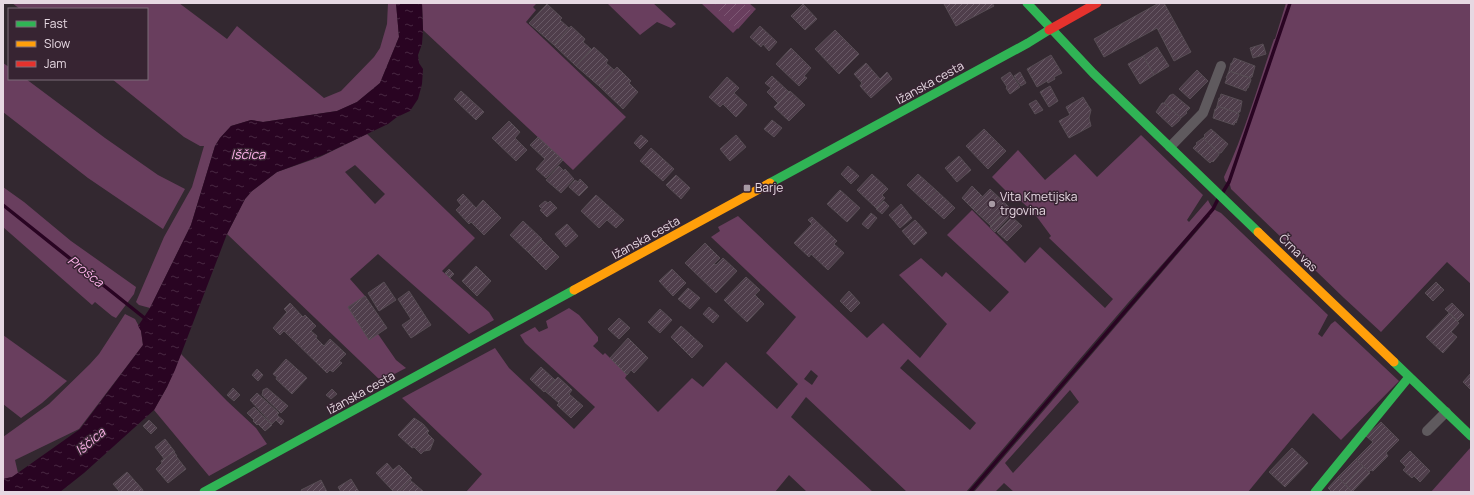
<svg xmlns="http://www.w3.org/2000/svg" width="1474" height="495" font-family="Manrope,sans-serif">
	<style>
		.green { fill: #693e5e; fill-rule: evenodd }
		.garden { fill: url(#garden-furrows) }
		.water { fill: url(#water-ripples) }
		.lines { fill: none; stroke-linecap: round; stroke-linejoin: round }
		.stream { stroke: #290422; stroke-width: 3.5 }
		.building { fill: url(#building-hatch); stroke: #574d54 }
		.street { stroke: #5f5a5e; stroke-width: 10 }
		.fast { stroke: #30b455; stroke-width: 9 }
		.slow { stroke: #ff9f0a; stroke-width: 9 }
		.jam { stroke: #e5322d; stroke-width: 9 }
		.poi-dot { fill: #a79aa4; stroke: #372432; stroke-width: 1.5 }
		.labels { text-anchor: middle; stroke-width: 3; stroke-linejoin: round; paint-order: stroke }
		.street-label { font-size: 12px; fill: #e6d8e2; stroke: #372432 }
		.poi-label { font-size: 12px; fill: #e6d8e2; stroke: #372432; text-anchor: start }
		.water-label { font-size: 13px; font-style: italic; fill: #fcb0e8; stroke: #372432 }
	</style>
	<defs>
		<pattern id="garden-furrows" width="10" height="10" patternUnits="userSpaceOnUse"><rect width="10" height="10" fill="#693e5e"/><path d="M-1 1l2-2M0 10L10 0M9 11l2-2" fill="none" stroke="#7e5975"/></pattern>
		<pattern id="water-ripples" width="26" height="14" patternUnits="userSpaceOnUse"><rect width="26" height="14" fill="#290422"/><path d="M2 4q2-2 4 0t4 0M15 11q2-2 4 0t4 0" fill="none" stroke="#482842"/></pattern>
		<pattern id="building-hatch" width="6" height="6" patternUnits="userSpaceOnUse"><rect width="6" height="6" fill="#4f3e4b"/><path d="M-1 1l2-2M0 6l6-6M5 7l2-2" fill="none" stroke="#685965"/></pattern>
	</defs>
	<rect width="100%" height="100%" fill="#332830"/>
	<!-- green -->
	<g class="green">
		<polygon points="12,3 179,3 227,39 237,26 324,98 341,91 374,57 380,48 387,24 388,3 396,3 399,37 380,83 357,102 337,111 263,122 251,120 231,126 220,138 215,146 191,225 150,308 139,305 136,302 164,237 192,187 204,146 200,146 184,137 112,79 147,79 147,9 20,9"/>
		<polygon points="422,3 537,3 533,7 536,10 526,22 626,117 573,170 423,30"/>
		<polygon points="607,3 653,3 676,24 671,28 657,22 640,35"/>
		<polygon points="701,3 749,3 756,9 733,33"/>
		<path d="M1286 3H1471V284L1447 262 1381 332 1344 298 1231 189 1230 185 1225 181 1224 177C1245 133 1258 85 1274 39H1275Z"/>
		<polygon points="3,63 9,67 9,79 26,79 105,138 158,175 185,189 163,229 88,178 3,112"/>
		<path d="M367 134 475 238 442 271 489 312 494 320 469 334 378 254 350 279 365 296 348 307 369 339 378 334 396 360 406 368 381 381 227 234 245 199 252 191 277 172 320 157ZM355 165 385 194 375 204 345 172Z"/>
		<path d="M1141 135 1203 195 1187 220 1189 222 1208 200C1211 207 1214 210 1221 213L1328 315 1318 334 1322 337 1331 324 1335 321 1399 381 1341 440 1313 413 1248 492H1014L1004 483 995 492H974L1210 216 1206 215 1127 304 966 492H907L806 397 791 417 873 492H807L789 475 775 492H466L482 474 402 398 495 348 509 368 574 429 595 407 525 343 520 335 535 327 539 332 548 328 546 321 569 308 579 315 598 337V341L593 346 603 355 605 353 627 375 625 378 658 412 692 378 703 387 726 362 777 409 798 384 766 353 796 317 711 237 720 231 718 227 738 216 867 338 883 323 920 358 947 324 899 275 921 258 942 277 946 272 990 312 1009 292 947 235 972 210 1025 263 1040 247 1105 308 1113 299 1049 238 1051 236 1034 213 1022 202H1017L992 177 1018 150 1045 180 1075 154 1097 177ZM908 359 976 423 970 430 900 368ZM811 370 818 376 812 385 804 379ZM1070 390 1079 402 1013 473 1005 463Z"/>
		<polygon points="3,187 24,202 71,241 136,287 134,294 116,318 112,316 95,302 92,305 3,227"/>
		<polygon points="125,314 135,319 141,330 143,345 79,429 15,460 18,473 12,477 3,479 3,437 49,404 90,364 99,354"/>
		<polygon points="3,335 67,381 42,403 21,418 3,404"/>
		<polygon points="181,354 227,401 256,428 267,444 209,476 154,410 167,387"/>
		<polygon points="1471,447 1471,492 1431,492"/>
	</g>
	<!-- garden -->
	<polygon class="garden" points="717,3 743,3 753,12 738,29 714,7"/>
	<!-- water -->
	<polygon class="water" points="396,3 422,3 423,30 422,44 418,55 419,63 423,69 422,84 418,99 410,111 397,117 388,124 323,155 277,172 252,191 245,199 227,234 175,370 167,387 154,410 84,473 60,492 3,492 3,479 12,477 80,429 143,345 141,331 138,326 150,308 191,225 215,146 220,138 231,126 251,120 263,122 337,111 357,102 380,83 399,37"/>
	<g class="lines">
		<!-- stream -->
		<g class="stream">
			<polyline points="1223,192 1229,182 1290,3"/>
			<polyline points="3,205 147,320"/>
			<polyline points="970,492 1213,209 1218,199"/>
		</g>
	</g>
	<!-- building -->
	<g class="building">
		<polygon points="947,3 992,3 994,6 956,26 944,4"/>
		<polygon points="1159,3 1164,3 1191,52 1174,61 1157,28 1104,57 1094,39"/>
		<polygon points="547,4 562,18 560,20 569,28 554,45 529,23"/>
		<polygon points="803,4 817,19 805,30 791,16"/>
		<polygon points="571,26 585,39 583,42 591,49 576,66 554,45"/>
		<polygon points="760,26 777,42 769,51 763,44 761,47 750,37"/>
		<polygon points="835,30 859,54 839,74 815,49"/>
		<polygon points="1263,44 1266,54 1253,58 1250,48"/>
		<polygon points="594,47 608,60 606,63 614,70 599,86 576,66"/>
		<polygon points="1157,47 1169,66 1154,75 1143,56"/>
		<polygon points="791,48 811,68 804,76 807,78 799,86 776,64"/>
		<polygon points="1051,55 1062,73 1054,77 1055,79 1048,83 1047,81 1037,87 1027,69"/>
		<polygon points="1143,56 1154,75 1140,84 1128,64"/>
		<polygon points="1234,58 1255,66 1252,77 1250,78 1229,71 1231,63 1232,63"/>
		<polygon points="866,63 880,79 887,72 892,79 871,98 860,86 862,83 854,74"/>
		<polygon points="617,67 631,81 629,83 638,92 623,109 599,86"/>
		<polygon points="1197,70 1208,81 1190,99 1179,89"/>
		<polygon points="1229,71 1250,78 1251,80 1248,88 1247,88 1246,91 1225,83 1227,78 1226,78"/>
		<polygon points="1010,72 1020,87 1010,94 1006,88 1007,87 1001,78"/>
		<polygon points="1020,72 1026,83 1021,86 1014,76"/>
		<polygon points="772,76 789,92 778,103 767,92 771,88 765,83"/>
		<polygon points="727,77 739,88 734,93 747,105 736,117 723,104 720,107 709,97"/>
		<polygon points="1050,86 1058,101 1049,107 1040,92"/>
		<polygon points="461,91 484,112 476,120 454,99"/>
		<polygon points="790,91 805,105 789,121 774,107"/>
		<polygon points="1173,94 1190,108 1186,112 1187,113 1181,118 1164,103 1170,95 1171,95"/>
		<polygon points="1221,94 1242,101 1240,112 1238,113 1217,106 1219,98 1220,98"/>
		<polygon points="1083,97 1091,110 1089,118 1091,126 1069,138 1059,121 1070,115 1066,107"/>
		<polygon points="1036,100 1043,110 1035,114 1029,104"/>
		<polygon points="1162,103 1164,103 1181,118 1179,121 1172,127 1156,112"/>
		<polygon points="1217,106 1238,113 1239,115 1236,123 1235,122 1234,125 1213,118 1215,109 1216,109"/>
		<polygon points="772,120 782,128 774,137 764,129"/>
		<polygon points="509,121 520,132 515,138 527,150 516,161 492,138"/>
		<polygon points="984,129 1006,151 988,169 966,146"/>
		<polygon points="1211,129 1228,144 1221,153 1219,153 1203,138 1205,136 1204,135"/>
		<polygon points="641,135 648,141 640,149 634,143"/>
		<polygon points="736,135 746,147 730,161 720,149"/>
		<polygon points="538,137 563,160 546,178 536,169 545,159 530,145"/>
		<polygon points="1203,138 1219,153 1219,155 1213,162 1212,161 1210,163 1193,148 1197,144 1196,143"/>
		<polygon points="651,148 674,169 663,181 640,161"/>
		<polygon points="959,156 971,170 957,182 945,168"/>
		<polygon points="559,166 564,171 565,169 574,179 561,193 546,180"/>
		<polygon points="848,166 859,176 851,184 841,174"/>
		<polygon points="872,174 888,189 882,195 885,198 876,208 857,190"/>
		<polygon points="918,174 937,191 925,202 907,185"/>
		<polygon points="676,175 690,188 681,199 666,185"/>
		<polygon points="580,179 588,187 579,196 569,187 575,180 578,182"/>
		<polygon points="972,186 983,197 972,208 962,198"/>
		<polygon points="990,189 1009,207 991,226 972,208"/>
		<polygon points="840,190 860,208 847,222 827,204"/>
		<polygon points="937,191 955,208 944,219 925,202"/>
		<polygon points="463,194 476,208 483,200 501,218 484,235 471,222 469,224 456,210 461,205 457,200"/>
		<polygon points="596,195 624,220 616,228 607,220 599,228 581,211"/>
		<polygon points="545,201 548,203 550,201 557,208 547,217 540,210 542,209 539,206"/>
		<polygon points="884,201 889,206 882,214 876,209"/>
		<polygon points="901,204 912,218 900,228 889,215"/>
		<polygon points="1008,209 1013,213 995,232 990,227"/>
		<polygon points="871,213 877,218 868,229 862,224"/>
		<polygon points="812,217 837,241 834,244 844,253 828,270 811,254 809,257 794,243 812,224 808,220"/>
		<polygon points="1012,217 1022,226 1007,241 997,232"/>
		<polygon points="915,220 927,233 914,245 902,231"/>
		<polygon points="523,221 542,239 529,253 510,235"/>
		<polygon points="567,224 578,236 566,247 555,234"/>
		<polygon points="542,240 559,257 546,270 529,253"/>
		<polygon points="705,243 720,258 714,264 716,265 723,258 737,271 716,293 685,263"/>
		<polygon points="476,266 491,281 477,296 462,281"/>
		<polygon points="449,269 454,274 450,278 445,273"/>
		<polygon points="672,269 686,283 673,296 659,281"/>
		<polygon points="746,277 760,290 755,295 764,304 747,322 724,300"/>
		<polygon points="384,282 396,300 379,311 368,293"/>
		<polygon points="1436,282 1444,290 1433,301 1425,293"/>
		<polygon points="688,288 700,298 690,309 678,299"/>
		<polygon points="409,291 431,325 411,338 402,325 411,319 398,299"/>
		<polygon points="849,291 860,303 851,312 840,301"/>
		<polygon points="365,296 387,328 369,340 348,307"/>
		<polygon points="290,303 303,317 305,315 316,326 311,331 317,336 316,338 324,346 330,339 346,354 339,361 342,363 333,372 330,370 327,373 284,331 280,335 273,328 287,312 284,309"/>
		<polygon points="1452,303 1464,315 1458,321 1445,309"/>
		<polygon points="709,307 719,316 713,323 703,314"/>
		<polygon points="660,309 672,320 660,333 648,322"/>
		<polygon points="1449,313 1459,323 1451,332 1457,337 1443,353 1426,337"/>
		<polygon points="619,318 630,328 619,339 608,329"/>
		<polygon points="681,326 703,346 692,358 671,337"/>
		<polygon points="628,338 648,358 634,373 631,370 627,375 610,358"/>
		<polygon points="286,359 307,378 292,394 276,379 277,377 273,374"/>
		<polygon points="541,367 555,380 544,392 530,379"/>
		<polygon points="257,369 263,375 258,381 252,375"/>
		<polygon points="1471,373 1471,390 1463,382"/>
		<polygon points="558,377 572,390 569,394 583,406 571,418 557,405 559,403 545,391"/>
		<polygon points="233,388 240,395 234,401 227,395"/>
		<polygon points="267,388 288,406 281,413 262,395 263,390"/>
		<polygon points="332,389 337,394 331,399 326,395"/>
		<polygon points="257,393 279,413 277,415 284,421 281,425 276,420 272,424 250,400"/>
		<polygon points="254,407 272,425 265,431 258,424 257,425 253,421 254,420 247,413"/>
		<polygon points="414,418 423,424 429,431 427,433 434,440 430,450 424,451 421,454 414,447 412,448 398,435"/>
		<polygon points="149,420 157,428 151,434 143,426"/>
		<polygon points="1381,422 1399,440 1386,453 1388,456 1373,471 1371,470 1369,472 1356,459 1373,442 1366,436"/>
		<polygon points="165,439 175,452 165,460 155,447"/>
		<polygon points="1292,448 1308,463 1285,487 1269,472"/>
		<polygon points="1410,451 1430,471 1420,482 1414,476 1412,478 1403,470 1406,467 1400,461"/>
		<polygon points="174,452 177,456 176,456 186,469 168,483 156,469 162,463 161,461"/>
		<polygon points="1356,459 1363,466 1345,484 1338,477"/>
		<polygon points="387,463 393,470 399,465 412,478 399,492 394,492 376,473"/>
		<polygon points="1363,466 1370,473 1352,492 1345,484"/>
		<polygon points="127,472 143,490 142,492 120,492 113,484"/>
		<polygon points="1338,477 1352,492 1332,492 1328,488"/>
		<polygon points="351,479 359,492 341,492 338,487"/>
		<polygon points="321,480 327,492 302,492 301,490"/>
		<polygon points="410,480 424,492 399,492"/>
	</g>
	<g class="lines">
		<!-- street -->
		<g class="street">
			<polyline points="1170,147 1203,113 1221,66"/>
			<polyline points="1427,431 1446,412"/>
		</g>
		<!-- fast -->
		<g class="fast">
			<polyline points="1027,3 1093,73 1258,232"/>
			<polyline points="770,183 1028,43 1049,30"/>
			<polyline points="1394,362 1471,436"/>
			<polyline points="204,492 574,290"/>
			<polyline points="1315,492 1409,377"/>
		</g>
		<!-- slow -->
		<g class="slow">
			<polyline points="1258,232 1394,362"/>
			<polyline points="574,290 770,183"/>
		</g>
		<!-- jam -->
		<polyline class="jam" points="1049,30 1097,3"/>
	</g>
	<!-- markers -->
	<g class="poi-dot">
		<rect x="743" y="184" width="8" height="8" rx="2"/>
		<circle cx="992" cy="204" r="4"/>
	</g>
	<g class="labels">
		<!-- street labels -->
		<g class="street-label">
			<text transform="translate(930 83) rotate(-29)" y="4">Ižanska cesta</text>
			<text transform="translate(646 238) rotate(-29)" y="4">Ižanska cesta</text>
			<text transform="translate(1298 253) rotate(44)" y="4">Črna vas</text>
			<text transform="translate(361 393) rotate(-29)" y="4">Ižanska cesta</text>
		</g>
		<!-- poi labels -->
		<g class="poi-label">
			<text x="755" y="192">Barje</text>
			<text x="1000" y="201">Vita Kmetijska<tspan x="1000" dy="14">trgovina</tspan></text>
		</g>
		<!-- water labels -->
		<g class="water-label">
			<text x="248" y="159">Iščica</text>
			<text transform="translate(86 271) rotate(39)" y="5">Prošca</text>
			<text transform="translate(90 441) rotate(-40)" y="5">Iščica</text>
		</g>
	</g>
	<!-- border -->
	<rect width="1474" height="495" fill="none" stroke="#e6d8e2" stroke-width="8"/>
	<!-- legend -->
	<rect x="8" y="8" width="140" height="72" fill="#372432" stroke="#7d6c78"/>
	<rect x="16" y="21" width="20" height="6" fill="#30b455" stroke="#7d6c78"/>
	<text x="44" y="28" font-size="12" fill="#e6d8e2">Fast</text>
	<rect x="16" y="41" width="20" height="6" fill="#ff9f0a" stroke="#7d6c78"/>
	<text x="44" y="48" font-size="12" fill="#e6d8e2">Slow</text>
	<rect x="16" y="61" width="20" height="6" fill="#e5322d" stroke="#7d6c78"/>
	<text x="44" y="68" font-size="12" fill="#e6d8e2">Jam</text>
</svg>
